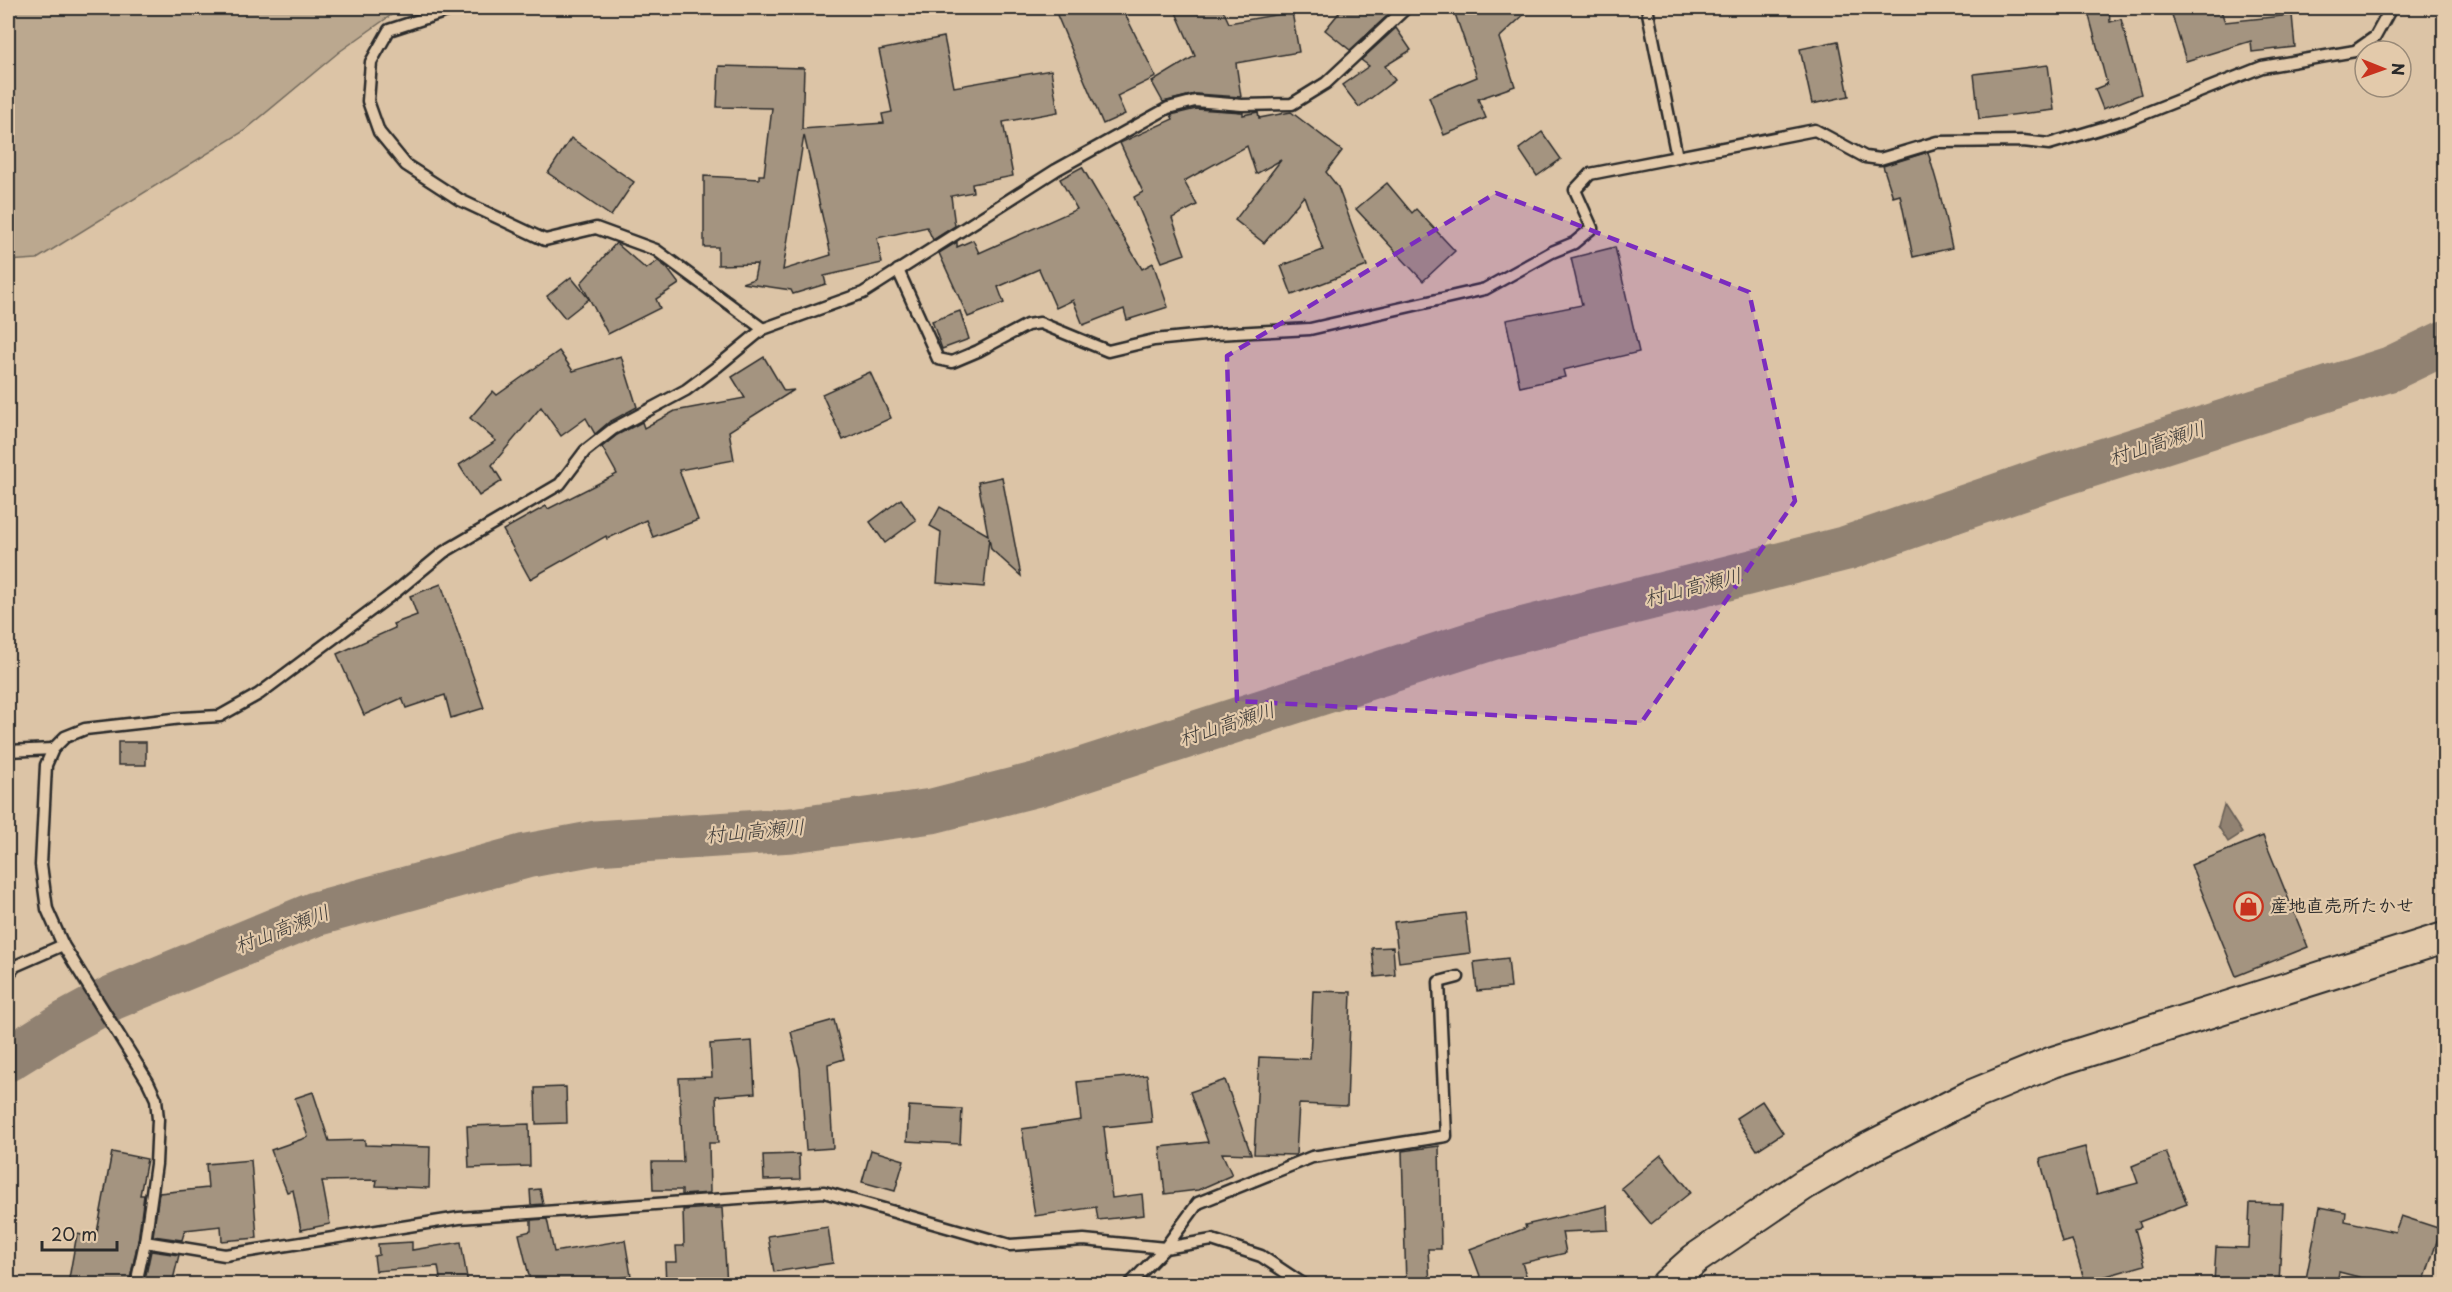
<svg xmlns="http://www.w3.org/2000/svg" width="2452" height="1292" font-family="'Playpen Sans','Klee One',sans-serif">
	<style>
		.green { fill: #bba88f; stroke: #736a5d; stroke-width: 1.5 }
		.water { fill: #918272; stroke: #685f56; stroke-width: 1.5 }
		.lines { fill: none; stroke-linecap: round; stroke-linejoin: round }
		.river { stroke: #918272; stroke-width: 45 }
		.building { fill: #a49480; stroke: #2b2b2b; stroke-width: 1.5; fill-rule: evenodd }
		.lane-casing { stroke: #2b2b2b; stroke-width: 15 }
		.secondary-casing { stroke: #2b2b2b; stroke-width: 34 }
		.lane { stroke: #e3caab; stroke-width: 10 }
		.secondary { stroke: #e3caab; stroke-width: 30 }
		.marked { fill: #7b2cbf; fill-opacity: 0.2; stroke: #7b2cbf; stroke-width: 4.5; stroke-dasharray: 12 8; stroke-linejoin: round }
		.labels { text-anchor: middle; stroke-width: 4.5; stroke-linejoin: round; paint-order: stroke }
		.poi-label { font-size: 18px; font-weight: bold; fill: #2b2b2b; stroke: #e3caab; text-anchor: start }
		.water-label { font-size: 20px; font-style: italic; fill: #3f3c39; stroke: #e3caab }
	</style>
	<rect width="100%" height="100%" fill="#dcc4a6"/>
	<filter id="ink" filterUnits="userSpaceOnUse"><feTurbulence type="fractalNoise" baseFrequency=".0167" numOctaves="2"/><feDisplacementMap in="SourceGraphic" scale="12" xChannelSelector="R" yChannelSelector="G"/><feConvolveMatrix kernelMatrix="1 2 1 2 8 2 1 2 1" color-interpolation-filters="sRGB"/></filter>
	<g filter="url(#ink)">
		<!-- green -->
		<polygon class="green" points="8,8 401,8 339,52 244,131 37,259 8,261"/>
		<!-- water -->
		<polygon class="water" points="2224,805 2242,833 2228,842 2218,826"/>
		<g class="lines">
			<!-- river -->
			<polyline class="river" points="8,1059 66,1023 112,998 315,914 526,856 595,843 792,830 932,811 1038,784 1497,636 1847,548 2049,478 2390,369 2444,343"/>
		</g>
		<!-- building -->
		<g class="building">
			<polygon points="1054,8 1122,8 1156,77 1117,96 1125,114 1103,124"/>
			<polygon points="1174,8 1222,8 1229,23 1292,12 1299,52 1236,63 1241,97 1195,94 1163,102 1152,82 1195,56"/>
			<polygon points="1343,8 1383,8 1388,15 1350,50 1325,30"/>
			<polygon points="1453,8 1531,8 1499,38 1515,86 1478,99 1486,118 1444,135 1429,97 1477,77"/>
			<polygon points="2087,8 2109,8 2110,22 2121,19 2141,94 2103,109 2095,89 2107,84"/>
			<polygon points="2170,8 2220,8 2225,22 2292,15 2295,47 2252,52 2251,41 2186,61"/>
			<polygon points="1396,28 1411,50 1385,66 1395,80 1359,107 1342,85 1369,66 1361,60"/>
			<path d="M944 37 954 87 1051 70 1058 112 1003 122 1013 176 972 184 973 192 951 196 955 226 933 240 927 227 877 238 882 263 824 276 826 284 793 294 791 290 742 283 754 279 757 264 718 265V247H704V176L759 179V175H764L772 108 717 107 719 66 804 68 802 129 884 123 882 114 892 112 879 50ZM804 135 831 255 783 270Z"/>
			<polygon points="1838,41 1849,96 1812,104 1800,49"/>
			<polygon points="2048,65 2054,110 1979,119 1974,74"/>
			<polygon points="1196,109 1243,112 1243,115 1258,112 1259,118 1291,112 1342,151 1326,172 1338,187 1367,266 1292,295 1281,266 1323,250 1304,196 1264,243 1235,220 1281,160 1256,174 1247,146 1184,181 1197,205 1172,218 1185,254 1162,262 1134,197 1143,192 1120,143 1173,119 1171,115"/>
			<polygon points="1542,132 1561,159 1537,176 1519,149"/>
			<polygon points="571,138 634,182 611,216 548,173"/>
			<polygon points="1928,152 1939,190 1952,248 1913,257 1900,195 1893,197 1883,166"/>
			<polygon points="1082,167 1142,269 1153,263 1168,307 1127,320 1124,309 1083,325 1073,300 1056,308 1039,269 998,287 1004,303 968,317 939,253 957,242 957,247 973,240 979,253 1077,209 1060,179"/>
			<polygon points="1387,183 1412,213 1416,209 1455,251 1423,281 1356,209"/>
			<polygon points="616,243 646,269 658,261 667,268 679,284 656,299 660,308 608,334 581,283"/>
			<polygon points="1615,247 1639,352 1563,370 1565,377 1520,387 1506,320 1582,305 1571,258"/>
			<polygon points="571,277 589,299 565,318 547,296"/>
			<polygon points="960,311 969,339 942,349 932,321"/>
			<polygon points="559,351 573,371 621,356 637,407 609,422 595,434 586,418 561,436 541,407 492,465 502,481 479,496 459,465 496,441 470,418 493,391 497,395"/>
			<polygon points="764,357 784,391 794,390 729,431 734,460 679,470 698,520 653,537 646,520 607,539 606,536 530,579 503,530 546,506 548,509 617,474 602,447 617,435 642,422 644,428 675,411 745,398 732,377"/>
			<polygon points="870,372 891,418 843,440 822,394"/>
			<polygon points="1002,477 1021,576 991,549 989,538 984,587 937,583 941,532 930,526 940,507 988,535 978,482"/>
			<polygon points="901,499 916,520 885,543 870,522"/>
			<polygon points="441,584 484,708 451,718 445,695 406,708 402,698 364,715 337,654 395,628 393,624 417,615 410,596"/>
			<rect x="118" y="742" width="28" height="23"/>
			<polygon points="2263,836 2308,947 2236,976 2191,865"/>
			<polygon points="1465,913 1470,953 1399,962 1394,922"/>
			<polygon points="1393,947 1395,975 1375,977 1372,948"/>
			<polygon points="1508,958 1511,988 1477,991 1474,962"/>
			<polygon points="1313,991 1351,992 1347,1106 1299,1104 1296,1155 1254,1154 1259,1057 1310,1059"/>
			<polygon points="834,1020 844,1059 828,1064 833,1148 806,1150 800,1068 791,1032"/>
			<polygon points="752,1041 755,1093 716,1096 718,1143 709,1143 710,1193 682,1195 682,1190 653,1190 652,1162 683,1162 679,1078 712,1077 710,1044"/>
			<polygon points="1147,1075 1152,1122 1104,1127 1112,1198 1142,1194 1144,1215 1098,1220 1096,1207 1035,1216 1022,1129 1081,1120 1077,1082"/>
			<polygon points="1225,1080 1251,1154 1222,1153 1232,1175 1198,1190 1165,1194 1160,1147 1208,1142 1190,1092"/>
			<polygon points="566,1087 567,1123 536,1124 535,1088"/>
			<polygon points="313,1092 329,1141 365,1140 365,1145 430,1147 429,1188 376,1186 377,1180 322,1181 330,1224 301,1230 293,1190 287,1192 271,1150 308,1137 295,1098"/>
			<polygon points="1762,1101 1783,1133 1757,1150 1736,1118"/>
			<polygon points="909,1106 962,1109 960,1144 907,1141"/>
			<polygon points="529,1124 530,1166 469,1168 467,1126"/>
			<polygon points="1439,1146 1441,1249 1428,1249 1430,1284 1406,1284 1402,1151"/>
			<polygon points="2085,1147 2097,1194 2138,1183 2132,1166 2166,1152 2187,1204 2139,1222 2141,1227 2135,1229 2145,1265 2085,1282 2072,1240 2062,1243 2040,1159"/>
			<polygon points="871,1150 904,1160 895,1191 862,1182"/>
			<polygon points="112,1152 147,1159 140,1195 144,1195 138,1241 129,1284 68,1284 77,1234 96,1238"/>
			<polygon points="799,1154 800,1179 764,1180 763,1155"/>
			<polygon points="1661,1155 1691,1192 1651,1224 1621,1188"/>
			<polygon points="251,1160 257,1238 222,1241 221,1226 185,1230 182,1240 153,1236 159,1193 208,1188 206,1164"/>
			<polygon points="540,1189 543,1204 531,1205 530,1190"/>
			<polygon points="2250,1203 2283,1204 2279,1284 2214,1284 2216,1247 2248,1248"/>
			<polygon points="1607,1206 1608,1230 1562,1232 1566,1253 1522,1263 1529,1284 1483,1284 1470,1249 1526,1228 1525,1225"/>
			<polygon points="2320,1207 2346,1212 2345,1221 2395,1232 2401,1216 2441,1229 2423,1284 2386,1284 2339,1272 2337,1284 2305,1284"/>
			<polygon points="710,1208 722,1208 727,1284 666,1284 665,1262 677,1262 676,1246 684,1246 683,1210"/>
			<polygon points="547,1219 554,1252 625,1240 631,1276 578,1284 531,1284 519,1234 531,1231 531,1220"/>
			<polygon points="828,1227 833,1263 774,1272 768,1236"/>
			<polygon points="412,1242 412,1250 461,1242 468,1284 441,1284 438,1266 376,1271 374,1256 379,1255 378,1244"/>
			<polygon points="151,1251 179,1255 172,1284 144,1284"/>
		</g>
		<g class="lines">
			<defs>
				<g id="lane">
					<polyline points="456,8 389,30 371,62 368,101 379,132 406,165 460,200 545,240 596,228 656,250 763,329"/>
					<polyline points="1647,8 1677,157"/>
					<polyline points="898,270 938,359 952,362 978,351 1027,325 1040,323 1108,351 1154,340 1215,334 1310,329 1485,289 1552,252 1574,243 1592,228 1575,190 1590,174 1815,130 1865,157 1880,159 1937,142 2023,141 2049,144 2126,121 2262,67 2355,51 2375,37 2391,8"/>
					<polyline points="8,751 53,749"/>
					<polyline points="8,975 15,966 63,945"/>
					<polyline points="145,1242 225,1255 459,1218 824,1192 1010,1245 1084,1240 1165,1248 1212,1240 1261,1256 1303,1284"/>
					<polyline points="136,1284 145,1242 156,1164 158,1119 156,1099 148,1082 63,945 47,909 41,865 46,765 53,749 65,737 85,729 182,718 220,716 259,694 398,590 444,552 560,484 585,451 613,429 686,390 718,366 763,329 863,293 1056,170 1168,108 1195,101 1242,105 1292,104 1326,83 1406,8"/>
					<polyline points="1130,1284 1165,1248 1198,1203 1312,1157 1446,1136 1439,982 1458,977"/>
				</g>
				<polyline id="secondary" points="1667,1284 1695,1259 1805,1184 1862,1151 1970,1096 2053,1062 2444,938"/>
			</defs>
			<!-- lane casing -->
			<use href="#lane" class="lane-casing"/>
			<!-- secondary casing -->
			<use href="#secondary" class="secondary-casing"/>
			<!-- lane -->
			<use href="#lane" class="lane"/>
			<!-- secondary -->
			<use href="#secondary" class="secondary"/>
		</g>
	</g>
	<!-- marked area -->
	<path class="marked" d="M1496 193 1749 292 1795 501 1641 723 1237 701 1227 356Z"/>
	<!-- icons -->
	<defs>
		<symbol id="shop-ring" viewBox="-11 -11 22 22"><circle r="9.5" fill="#e3caab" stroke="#c8321e" stroke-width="1.5"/><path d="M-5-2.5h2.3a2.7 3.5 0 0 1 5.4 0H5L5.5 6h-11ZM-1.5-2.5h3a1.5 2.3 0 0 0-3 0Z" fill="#c8321e"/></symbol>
	</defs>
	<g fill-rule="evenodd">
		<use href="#shop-ring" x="2232" y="890" width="33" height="33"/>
	</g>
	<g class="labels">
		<!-- poi labels -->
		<g class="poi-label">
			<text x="2270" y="912">産地直売所たかせ</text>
		</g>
		<!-- water labels -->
		<g class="water-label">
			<text transform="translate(2157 443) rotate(-18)" y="7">村山高瀬川</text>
			<text transform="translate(1693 587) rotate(-14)" y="7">村山高瀬川</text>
			<text transform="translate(1227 724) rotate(-18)" y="7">村山高瀬川</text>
			<text transform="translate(755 831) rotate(-5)" y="7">村山高瀬川</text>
			<text transform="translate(282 929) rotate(-21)" y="7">村山高瀬川</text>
		</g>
	</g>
	<!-- margin -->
	<rect width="2452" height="1292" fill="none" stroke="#e3caab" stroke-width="30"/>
	<rect x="15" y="15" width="2422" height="1262" fill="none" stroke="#2b2b2b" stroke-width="2" filter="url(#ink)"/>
	<!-- north arrow -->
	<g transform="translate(2383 69) rotate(91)"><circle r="28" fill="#e3caab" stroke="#998a78" stroke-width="1.5"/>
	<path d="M0-4.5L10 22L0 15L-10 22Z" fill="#c8321e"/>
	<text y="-9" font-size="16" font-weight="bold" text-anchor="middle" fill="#2b2b2b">N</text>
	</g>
	<!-- scale -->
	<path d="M42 1241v9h75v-9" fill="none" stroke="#2b2b2b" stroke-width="3"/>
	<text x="51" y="1241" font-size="18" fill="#2b2b2b" stroke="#e3caab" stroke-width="4.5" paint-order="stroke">20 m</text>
</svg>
